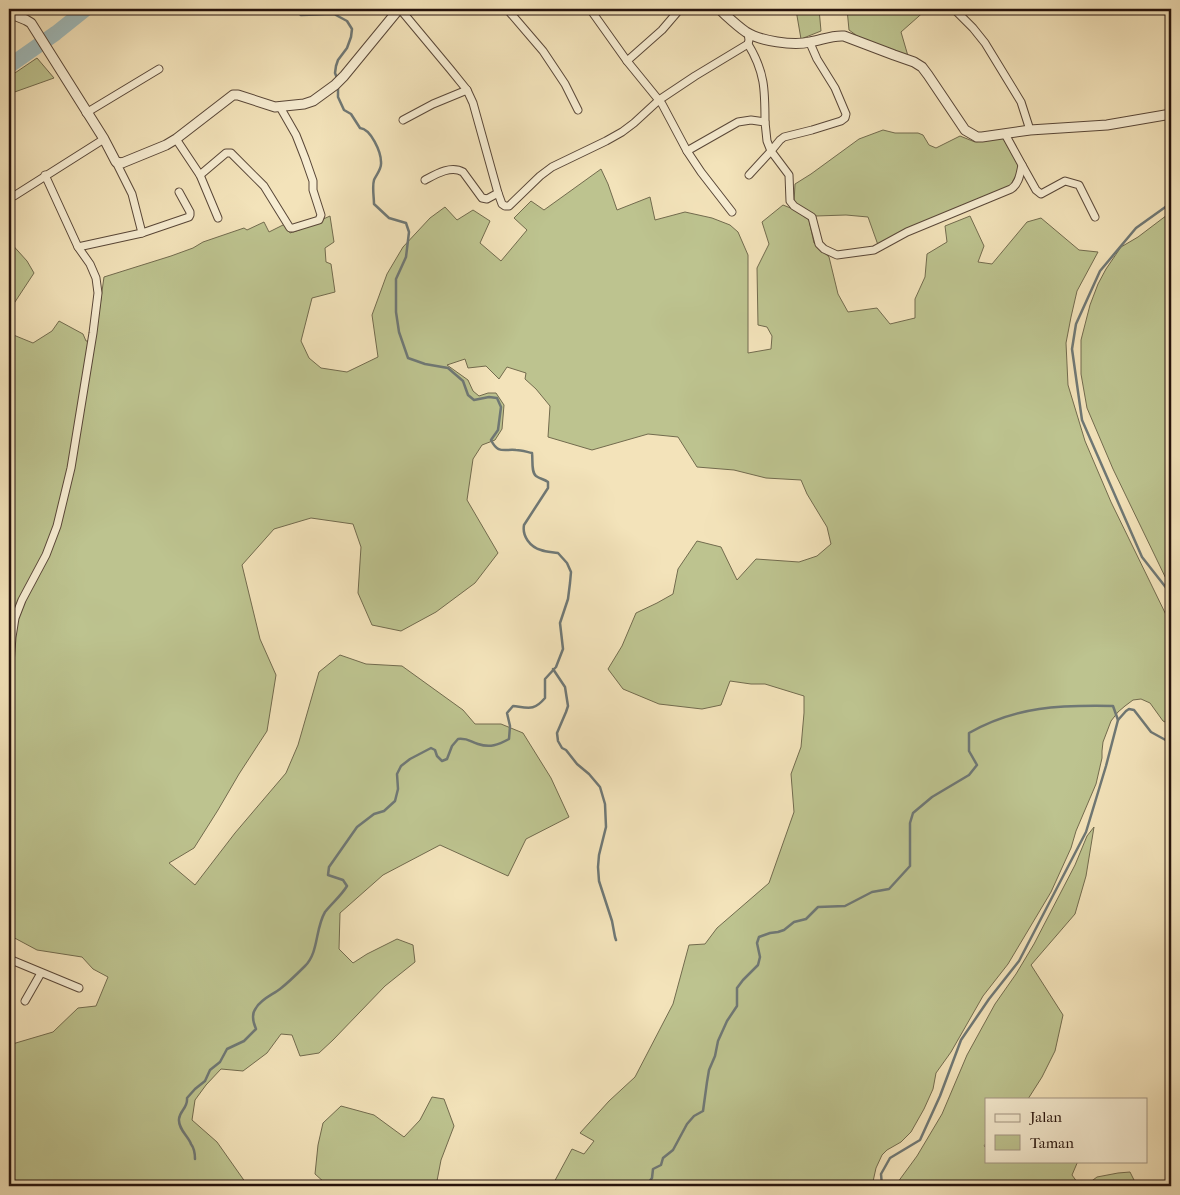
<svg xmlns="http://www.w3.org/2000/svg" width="1180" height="1195" font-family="'IM FELL French Canon',serif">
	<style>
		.green { fill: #bdc38f; stroke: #726b4e }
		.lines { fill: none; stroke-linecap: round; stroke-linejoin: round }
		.stream { stroke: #6f7875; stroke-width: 2.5 }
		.river { stroke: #a0bbbb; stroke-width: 15 }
		.minor-casing { stroke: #594738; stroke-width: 9 }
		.tertiary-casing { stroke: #594738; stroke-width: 11 }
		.minor { stroke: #f7edd2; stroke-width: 7 }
		.tertiary { stroke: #f7edd2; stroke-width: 9 }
	</style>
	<rect width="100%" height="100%" fill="#f3e3ba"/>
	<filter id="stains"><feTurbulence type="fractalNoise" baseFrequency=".004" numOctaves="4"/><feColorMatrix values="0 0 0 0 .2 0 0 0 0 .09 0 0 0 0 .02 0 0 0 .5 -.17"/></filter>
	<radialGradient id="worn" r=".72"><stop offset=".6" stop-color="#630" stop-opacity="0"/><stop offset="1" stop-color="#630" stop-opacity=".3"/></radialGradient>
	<!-- green -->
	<g class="green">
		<polygon points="787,9 819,9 821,31 801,39 796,10"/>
		<polygon points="847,9 927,9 901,32 908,56 860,38 849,30"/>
		<polygon points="37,58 54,78 9,94 9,77"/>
		<polygon points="883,130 895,133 918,133 923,135 929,145 936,148 960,136 975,142 1003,138 1020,168 1010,186 905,229 878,245 868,217 846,215 816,216 794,203 795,184 811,174 859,139"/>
		<polygon points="601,169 608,184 617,210 650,197 655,220 685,212 712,218 730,225 738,232 748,255 748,353 771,349 772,336 767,327 758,325 757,268 769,244 762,222 783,205 793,209 809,220 814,243 829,257 838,294 848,312 877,308 890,324 915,318 915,299 925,277 927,254 947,242 945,226 970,216 984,246 978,262 992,264 1027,222 1041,218 1079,250 1098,252 1077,291 1071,317 1066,343 1068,385 1085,441 1111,502 1171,625 1171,725 1163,721 1150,703 1141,699 1133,700 1125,706 1118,712 1111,721 1103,742 1102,751 1102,758 1096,784 1076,831 1071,848 1051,892 1008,964 983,996 951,1052 936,1073 933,1089 924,1109 911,1132 901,1142 887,1150 882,1155 876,1168 872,1186 552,1186 572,1149 584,1154 594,1141 580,1133 609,1101 635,1077 673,1004 689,945 705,944 717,928 769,883 794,812 791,774 801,747 804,713 804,696 765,684 751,684 730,681 721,705 702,709 659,704 623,689 608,669 622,646 636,613 657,603 673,594 678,569 697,541 721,547 737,580 756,559 799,562 817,556 831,544 827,527 807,494 801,480 766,478 734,470 697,467 678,437 648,434 592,450 548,437 550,406 536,389 525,379 526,373 507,367 499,379 486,366 468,368 465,359 447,365 468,380 473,391 479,396 488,393 496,393 504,405 502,429 495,440 482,445 473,459 467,500 498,553 475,583 436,612 401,631 372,625 358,593 361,547 353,524 311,518 274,529 242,565 260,639 276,675 267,731 239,774 218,810 194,848 169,863 195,885 235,833 286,773 298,745 319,672 340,655 366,664 402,666 463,710 475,724 501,724 523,733 551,778 569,817 526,839 508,876 440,845 383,875 340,913 339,949 353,963 367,954 397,939 413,945 415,962 385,986 333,1040 319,1053 300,1056 292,1035 281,1034 267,1053 243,1071 221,1069 206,1085 195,1100 192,1120 217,1142 248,1186 9,1186 9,1045 53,1032 78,1008 96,1006 108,977 93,969 82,957 37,950 9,935 9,241 27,261 34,273 11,308 11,334 33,343 52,331 59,321 83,334 86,341 95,341 104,277 171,256 193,248 203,242 244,228 247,230 264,222 269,232 285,224 290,233 299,230 330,216 334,242 325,248 326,262 331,264 335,292 312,298 301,341 309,358 321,368 347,372 378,357 372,315 387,274 403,247 430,218 445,207 457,220 473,210 490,221 480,243 501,261 527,230 514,218 531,201 544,210"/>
		<polygon points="1171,212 1171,589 1113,469 1090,415 1087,408 1081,374 1081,340 1090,305 1098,284 1106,269 1121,247 1138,237"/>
		<polygon points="1094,827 1086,876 1075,914 1031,965 1063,1015 1055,1051 1042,1077 1028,1099 986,1099 986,1143 984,1146 986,1148 986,1161 1078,1161 1072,1175 1080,1186 895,1186 917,1156 942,1114 967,1055 995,1004 1016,974 1034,944 1075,865 1087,836"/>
		<polygon points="432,1097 444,1099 454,1126 441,1160 436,1186 330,1186 325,1183 315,1174 318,1145 323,1123 341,1106 374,1115 404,1137 420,1120"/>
		<polygon points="1130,1172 1136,1184 1135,1186 1085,1186 1097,1177 1118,1173"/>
	</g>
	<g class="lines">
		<!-- stream -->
		<g class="stream">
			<polyline points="297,9 298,13 301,15 334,14 347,21 352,29 351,37 347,48 338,60 336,66 335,73 337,78"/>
			<polyline points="1171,203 1136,228 1100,271 1076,324 1072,349 1082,420 1142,557 1171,594"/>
			<polyline points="553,669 565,687 568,706 566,712 557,733 558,741 562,748 566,750 577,764 589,774 600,787 605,804 606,827 599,855 598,867 599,881 612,921 615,937 616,940"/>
			<path d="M195 1159C195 1154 194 1148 191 1144 188 1136 178 1129 179 1119 180 1110 188 1108 187 1098L195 1089 205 1081 210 1070 220 1062 227 1049 244 1041 256 1029C253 1022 251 1014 256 1008 261 999 272 995 280 989 289 982 297 974 305 966 319 952 315 929 325 912 332 903 341 896 347 886L343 880 328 875 329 867 357 827 374 814 384 811 395 801 398 789 397 774 401 766 410 759 431 748 435 750 437 756 442 761 447 759 452 746 458 739C468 738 469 741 478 744 490 748 498 745 509 739L510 726 507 713 513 706C529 708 534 711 545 698V679L556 667 563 649 560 623 568 599 570 583 571 572 567 563 558 553C553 552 546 552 541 550 530 547 522 536 524 525L548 488V482C544 479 540 479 536 476 531 472 533 460 532 453 527 452 521 450 516 450 503 449 498 454 491 440L498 430 501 407 497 398 489 397 474 400 468 395 463 381 448 368 425 364 408 358 399 332 396 312V279L406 257 409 232 406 223 389 218 374 204C374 197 372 187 374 180 376 175 382 169 381 162 381 152 371 129 360 128L351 114 344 110 338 97V86"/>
			<path d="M646 1186 652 1178 653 1169 661 1165 663 1158 673 1150 687 1124 694 1116 703 1111 707 1082 709 1070 715 1056 718 1041 727 1021 737 1006V988L743 980 758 965 760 957 757 943 759 937 770 933 778 932 784 930 794 922 806 919 818 907 845 906 872 892 889 889 910 866V823L913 813 932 797 969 775 977 765 969 751V733C1016 706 1061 705 1113 706L1118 720"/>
			<polyline points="882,1186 881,1174 890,1158 920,1140 940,1096 961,1040 989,999 1019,961 1086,832 1106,766 1118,720 1126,711 1129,709 1134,710 1151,732 1171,743"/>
		</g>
		<!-- river -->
		<polyline class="river" points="9,66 56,33 86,9"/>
		<defs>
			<g id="minor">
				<polyline points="400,9 450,69 467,90 473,103 498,193 502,204 505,206 509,206 540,176 552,167 606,141 622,132 634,123 659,100 695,76 748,44"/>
				<polyline points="507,9 543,51 565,84 578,110"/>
				<polyline points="590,9 627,61 662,104 687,151 701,172 732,212"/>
				<polyline points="954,9 973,28 985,43 1021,102 1030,130"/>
				<path d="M748 33 749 40 748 44C765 72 765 90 765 122"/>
				<path d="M810 43 817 59 835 88 846 114 845 118 841 121 812 130 784 137 780 140 771 151 789 175 790 201 794 206 812 217 819 244 824 249 837 255 874 250 907 232 1011 189C1019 184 1020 174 1022 165L1005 134"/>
				<polyline points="627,61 662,30 680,9"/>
				<polyline points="86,113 159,69"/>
				<polyline points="403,120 433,104 467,90"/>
				<polyline points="176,139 200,175 218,218"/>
				<polyline points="687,151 738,122 751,120 765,122 767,141 771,151 749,175"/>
				<polyline points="116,162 132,194 142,233"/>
				<polyline points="1022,165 1036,190 1041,194 1065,181 1079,185 1095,217"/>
				<polyline points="45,175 78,247 142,233 189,217 190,215 190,212 179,192"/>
				<polyline points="200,175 226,153 231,153 264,186 290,228 293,228 319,220 321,215 313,190 313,181 305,158 296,135 280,107"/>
				<path d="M425 180C436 174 451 165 463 172L482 198 487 199 498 193"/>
				<polyline points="14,196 104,139"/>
				<polyline points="9,678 12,637 15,618 22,600 46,555 57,526 71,468 93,333 98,293 96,278 90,264 78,247"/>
				<polyline points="9,959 79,988"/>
				<polyline points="25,1001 41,973"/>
			</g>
			<g id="tertiary">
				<path d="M719 9C728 17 736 25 746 32 760 41 793 46 810 42 822 40 832 35 844 36L894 55 914 62 922 67 928 75 965 130 977 137H982L1030 130 1107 125 1171 114"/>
				<polyline points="9,13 26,20 31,23 104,139 116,162 122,163 166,145 176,139 233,95 238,95 275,107 304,104 313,101 335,85 344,76 399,9"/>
			</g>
		</defs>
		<!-- minor casing -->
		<use href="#minor" class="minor-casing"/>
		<!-- tertiary casing -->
		<use href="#tertiary" class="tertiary-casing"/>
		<!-- minor -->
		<use href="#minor" class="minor"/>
		<!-- tertiary -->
		<use href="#tertiary" class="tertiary"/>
	</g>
	<!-- margin -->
	<rect width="1180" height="1195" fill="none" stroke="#f3e3ba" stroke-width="30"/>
	<rect x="10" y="10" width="1160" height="1175" fill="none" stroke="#26130c" stroke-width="2.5"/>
	<rect x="15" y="15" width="1150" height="1165" fill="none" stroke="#26130c"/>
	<!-- legend -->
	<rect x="985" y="1098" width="162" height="65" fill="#f7edd2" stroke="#a39683"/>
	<rect x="995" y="1114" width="25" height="8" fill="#f7edd2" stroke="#a39683"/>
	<text x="1030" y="1122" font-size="15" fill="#26130c">Jalan</text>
	<rect x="995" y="1135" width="25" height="15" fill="#bdc38f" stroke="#a39683"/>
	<text x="1030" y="1148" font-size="15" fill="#26130c">Taman</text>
	<rect width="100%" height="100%" filter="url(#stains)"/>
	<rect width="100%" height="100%" fill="url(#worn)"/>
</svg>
